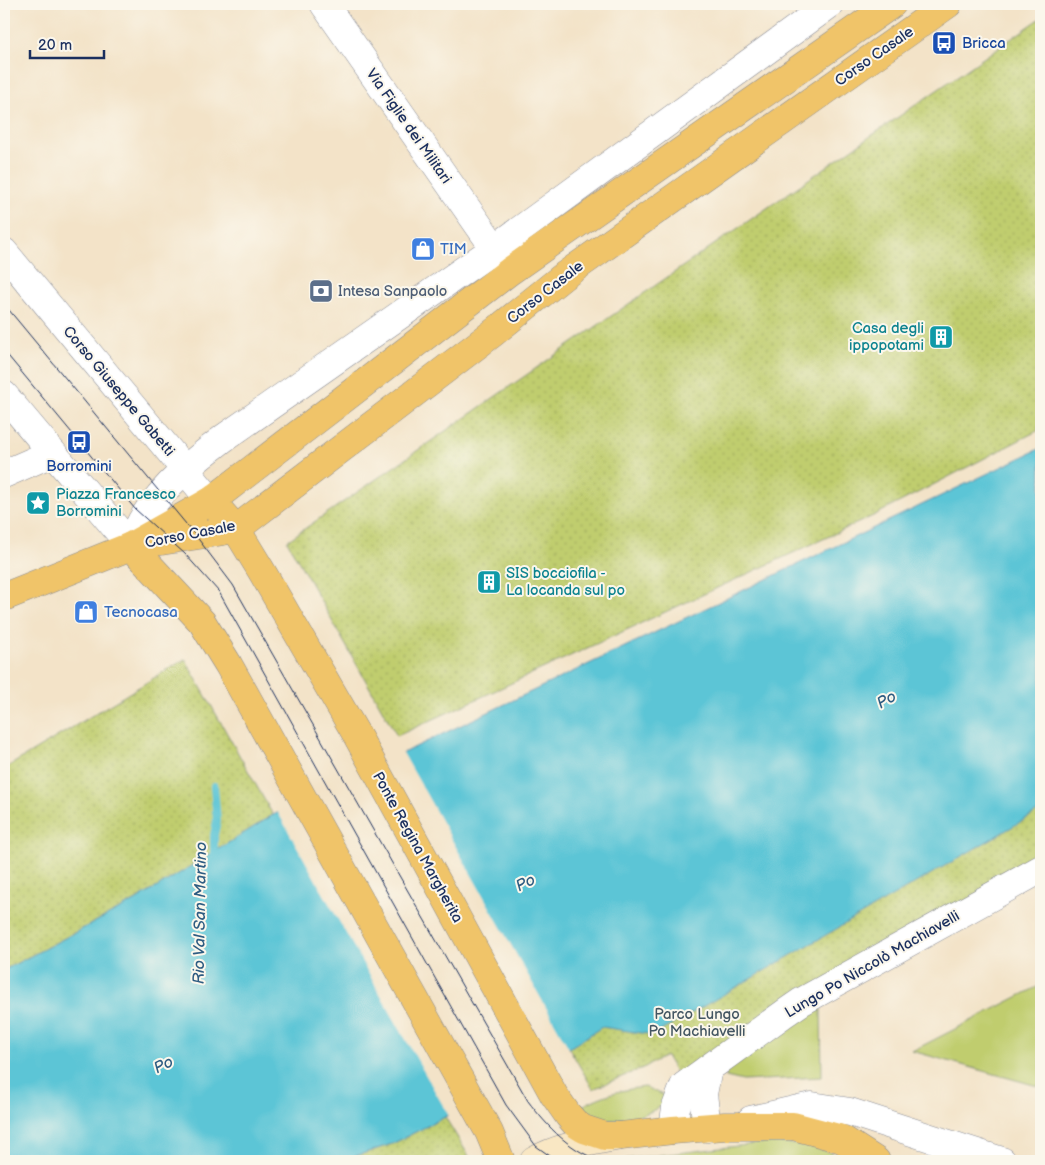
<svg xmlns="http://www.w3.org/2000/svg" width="1045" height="1165" font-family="'Balsamiq Sans',sans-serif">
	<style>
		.green { fill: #c0cd6e; stroke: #6e7e66 }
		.park { fill: url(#park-dots); stroke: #6e7e66 }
		.water { fill: #5bc5d6; stroke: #3b7a9a }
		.pier { fill: #f3e3c8 }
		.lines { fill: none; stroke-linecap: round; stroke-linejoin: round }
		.stream { stroke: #5bc5d6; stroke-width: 8 }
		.minor-casing { stroke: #878993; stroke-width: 29 }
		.tertiary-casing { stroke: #878993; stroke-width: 29 }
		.secondary-casing { stroke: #878993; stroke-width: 29 }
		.primary-casing { stroke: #878993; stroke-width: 29 }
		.minor { stroke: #fff; stroke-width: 28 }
		.tertiary { stroke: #fff; stroke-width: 28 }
		.secondary { stroke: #f9e7c3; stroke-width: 28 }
		.primary { stroke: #f0c469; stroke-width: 28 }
		.tram { stroke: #1b2f5e; stroke-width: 1 }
		.labels { text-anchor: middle; stroke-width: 4; stroke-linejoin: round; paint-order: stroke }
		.transit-label { font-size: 15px; fill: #164399; stroke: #fbf7ec; text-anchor: start }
		.street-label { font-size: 15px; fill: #1b2f5e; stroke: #fbf7ec }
		.shop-label { font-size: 15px; fill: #366cbe; stroke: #fbf7ec; text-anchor: start }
		.service-label { font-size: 15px; fill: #4e5e75; stroke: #fbf7ec; text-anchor: start }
		.culture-label { font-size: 15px; fill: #0d838f; stroke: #fbf7ec; text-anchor: start }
		.park-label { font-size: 15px; fill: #445662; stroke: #fbf7ec }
		.water-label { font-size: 16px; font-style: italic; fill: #2e5c82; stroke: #fbf7ec }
	</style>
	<defs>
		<pattern id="park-dots" width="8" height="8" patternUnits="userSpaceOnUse" patternTransform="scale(1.25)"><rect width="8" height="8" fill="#c0cd6e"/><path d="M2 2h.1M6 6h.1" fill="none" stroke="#a4b062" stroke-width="1.8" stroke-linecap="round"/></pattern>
	</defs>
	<rect width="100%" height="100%" fill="#fbf7ec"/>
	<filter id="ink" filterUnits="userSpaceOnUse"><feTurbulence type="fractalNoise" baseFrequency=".02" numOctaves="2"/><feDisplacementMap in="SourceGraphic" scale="10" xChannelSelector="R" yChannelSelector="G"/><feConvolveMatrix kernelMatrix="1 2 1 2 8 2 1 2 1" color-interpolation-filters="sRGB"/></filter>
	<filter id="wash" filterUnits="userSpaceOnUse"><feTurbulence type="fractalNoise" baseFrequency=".0096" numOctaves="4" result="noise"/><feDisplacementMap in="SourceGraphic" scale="20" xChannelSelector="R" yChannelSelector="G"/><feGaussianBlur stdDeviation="1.12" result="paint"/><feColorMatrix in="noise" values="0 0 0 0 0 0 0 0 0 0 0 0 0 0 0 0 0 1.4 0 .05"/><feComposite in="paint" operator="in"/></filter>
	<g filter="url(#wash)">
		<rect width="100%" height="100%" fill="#f3e3c8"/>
		<!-- green -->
		<g class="green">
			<polygon points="1041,985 1041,1087 912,1051"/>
			<polygon points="821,1009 822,1077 743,1081 726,1077 727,1062"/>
			<path d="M645 1087 668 1097C662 1115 608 1126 593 1117 588 1115 585 1110 582 1106 604 1094 620 1090 645 1087Z"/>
			<path d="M764 1143C794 1143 823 1146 849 1161H627L626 1159Z"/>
		</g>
		<!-- park -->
		<g class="park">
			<polygon points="1041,18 1041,429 873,516 397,736 287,541"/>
			<polygon points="185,659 273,815 135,901 4,970 4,769"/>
			<polygon points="1041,778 1041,869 681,1082 666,1056 645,1067 593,1089 569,1048 603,1026"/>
			<polygon points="445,1117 470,1158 465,1161 341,1161 392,1144"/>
		</g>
		<!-- water -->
		<polygon class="water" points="1041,448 1041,810 654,1035 602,1027 569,1048 445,1117 392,1144 341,1161 4,1161 4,970 135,901 273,815"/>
		<!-- pier -->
		<polygon class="pier" points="402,751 570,1050 450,1118 277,811"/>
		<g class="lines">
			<!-- stream -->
			<polyline class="stream" points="214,861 214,835 217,821 214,786"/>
		</g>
	</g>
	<g filter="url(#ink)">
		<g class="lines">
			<defs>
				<g id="minor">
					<polyline points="324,4 505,263"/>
					<polyline points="4,474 52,453"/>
					<path d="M131 546C135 536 138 526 144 517 164 485 194 461 224 438L494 249 830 4"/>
					<polyline points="751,1120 812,1106 850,1112 1002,1161"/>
					<polyline points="707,1128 703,1094 708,1069"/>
					<polyline points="673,1130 676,1107 684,1086 785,1013 801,1002 1041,869"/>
				</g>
				<g id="tertiary">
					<polyline points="4,252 211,501"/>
					<polyline points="4,395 131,546"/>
				</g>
				<path id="secondary" d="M534 1161C560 1146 590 1142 620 1136"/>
				<g id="primary">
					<polyline points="211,501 236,529 261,570 355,732 554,1095 568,1115 576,1124 584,1129 605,1136 621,1136 673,1130 725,1126 793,1126 842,1139 876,1161"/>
					<polyline points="149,543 236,529 493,333 565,275 948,4"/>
					<polyline points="131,546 202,622 228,664 489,1132 501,1161"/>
					<polyline points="4,597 131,546 211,501 510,271 892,4"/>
				</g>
			</defs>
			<!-- minor casing -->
			<use href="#minor" class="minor-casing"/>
			<!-- tertiary casing -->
			<use href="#tertiary" class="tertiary-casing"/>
			<!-- secondary casing -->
			<use href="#secondary" class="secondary-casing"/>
			<!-- primary casing -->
			<use href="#primary" class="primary-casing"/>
			<!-- minor -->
			<use href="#minor" class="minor"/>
			<!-- tertiary -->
			<use href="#tertiary" class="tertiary"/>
			<!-- secondary -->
			<use href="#secondary" class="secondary"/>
			<!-- primary -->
			<use href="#primary" class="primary"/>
			<!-- tram -->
			<g class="tram">
				<path d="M4 304 196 536 233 585 528 1101C547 1126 572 1154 604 1161"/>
				<polyline points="4,351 135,509 185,554 219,592 506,1105 536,1146 557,1161"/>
			</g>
		</g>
	</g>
	<!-- icons -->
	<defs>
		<symbol id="bus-square" viewBox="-11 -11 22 22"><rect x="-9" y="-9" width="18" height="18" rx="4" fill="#1a4fb4" stroke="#fbf7ec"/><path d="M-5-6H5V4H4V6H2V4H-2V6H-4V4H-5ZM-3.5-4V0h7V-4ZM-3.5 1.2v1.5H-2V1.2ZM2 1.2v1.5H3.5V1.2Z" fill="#fff"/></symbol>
		<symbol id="shop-square" viewBox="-11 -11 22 22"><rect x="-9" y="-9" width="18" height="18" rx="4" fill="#3f7fe0" stroke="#fbf7ec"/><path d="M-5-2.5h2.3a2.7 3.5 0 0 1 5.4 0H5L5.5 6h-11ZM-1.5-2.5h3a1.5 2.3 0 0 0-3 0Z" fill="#fff"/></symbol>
		<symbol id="bank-square" viewBox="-11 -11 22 22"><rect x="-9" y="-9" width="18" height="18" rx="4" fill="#5c6f8a" stroke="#fbf7ec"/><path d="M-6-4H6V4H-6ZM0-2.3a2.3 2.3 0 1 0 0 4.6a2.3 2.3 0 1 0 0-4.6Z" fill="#fff"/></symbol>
		<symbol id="building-square" viewBox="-11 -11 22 22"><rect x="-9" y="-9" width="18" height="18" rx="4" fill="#0f9aa8" stroke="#fbf7ec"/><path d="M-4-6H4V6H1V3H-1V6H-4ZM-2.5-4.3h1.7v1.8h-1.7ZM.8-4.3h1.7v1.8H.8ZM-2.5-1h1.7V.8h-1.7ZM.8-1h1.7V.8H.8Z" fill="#fff"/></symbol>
		<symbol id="sight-square" viewBox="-11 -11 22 22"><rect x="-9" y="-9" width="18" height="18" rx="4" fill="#0f9aa8" stroke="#fbf7ec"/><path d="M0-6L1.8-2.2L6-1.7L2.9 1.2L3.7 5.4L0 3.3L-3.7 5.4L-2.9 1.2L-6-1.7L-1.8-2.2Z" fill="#fff"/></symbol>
	</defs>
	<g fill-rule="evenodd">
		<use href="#bus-square" x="930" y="29" width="28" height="28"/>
		<use href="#shop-square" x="409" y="235" width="28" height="28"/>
		<use href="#bank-square" x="307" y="277" width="28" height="28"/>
		<use href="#building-square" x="927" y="323" width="28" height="28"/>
		<use href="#bus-square" x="65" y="428" width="28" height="28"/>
		<use href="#sight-square" x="24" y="489" width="28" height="28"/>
		<use href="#building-square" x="475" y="568" width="28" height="28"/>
		<use href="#shop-square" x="72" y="598" width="28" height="28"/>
	</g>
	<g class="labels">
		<!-- transit labels -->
		<g class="transit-label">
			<text x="962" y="48">Bricca</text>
			<text x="79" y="471" text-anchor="middle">Borromini</text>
		</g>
		<!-- street labels -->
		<g class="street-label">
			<text transform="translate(874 56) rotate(-35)" y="5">Corso Casale</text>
			<text transform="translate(409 126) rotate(55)" y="5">Via Figlie dei Militari</text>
			<text transform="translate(545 292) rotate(-38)" y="5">Corso Casale</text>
			<text transform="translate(119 391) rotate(50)" y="5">Corso Giuseppe Gabetti</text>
			<text transform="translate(190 534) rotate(-11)" y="5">Corso Casale</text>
			<text transform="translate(418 847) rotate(61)" y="5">Ponte Regina Margherita</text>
			<text transform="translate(872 964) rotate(-30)" y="5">Lungo Po Niccolò Machiavelli</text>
		</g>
		<!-- shop labels -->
		<g class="shop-label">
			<text x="440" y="254">TIM</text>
			<text x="104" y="617">Tecnocasa</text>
		</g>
		<!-- service labels -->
		<g class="service-label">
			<text x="338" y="296">Intesa Sanpaolo</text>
		</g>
		<!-- culture labels -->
		<g class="culture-label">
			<text x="924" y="333" text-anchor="end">Casa degli<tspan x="924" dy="17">ippopotami</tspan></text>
			<text x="56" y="499">Piazza Francesco<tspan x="56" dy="17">Borromini</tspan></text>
			<text x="506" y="578">SIS bocciofila -<tspan x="506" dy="17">La locanda sul po</tspan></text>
		</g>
		<!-- park labels -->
		<g class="park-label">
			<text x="697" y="1019">Parco Lungo<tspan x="697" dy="17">Po Machiavelli</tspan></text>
		</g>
		<!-- water labels -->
		<g class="water-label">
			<text transform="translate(886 699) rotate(-30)" y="6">Po</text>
			<text transform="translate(525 882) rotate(-27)" y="6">Po</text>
			<text transform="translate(199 913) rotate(-89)" y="6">Rio Val San Martino</text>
			<text transform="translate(163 1064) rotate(-27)" y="6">Po</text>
		</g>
	</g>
	<!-- margin -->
	<rect width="1045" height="1165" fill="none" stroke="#fbf7ec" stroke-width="20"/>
	<!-- scale -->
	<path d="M30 50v8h74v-8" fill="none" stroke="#1b2f5e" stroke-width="2.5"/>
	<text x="38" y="50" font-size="15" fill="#1b2f5e" stroke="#fbf7ec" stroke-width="4" paint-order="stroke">20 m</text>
</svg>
